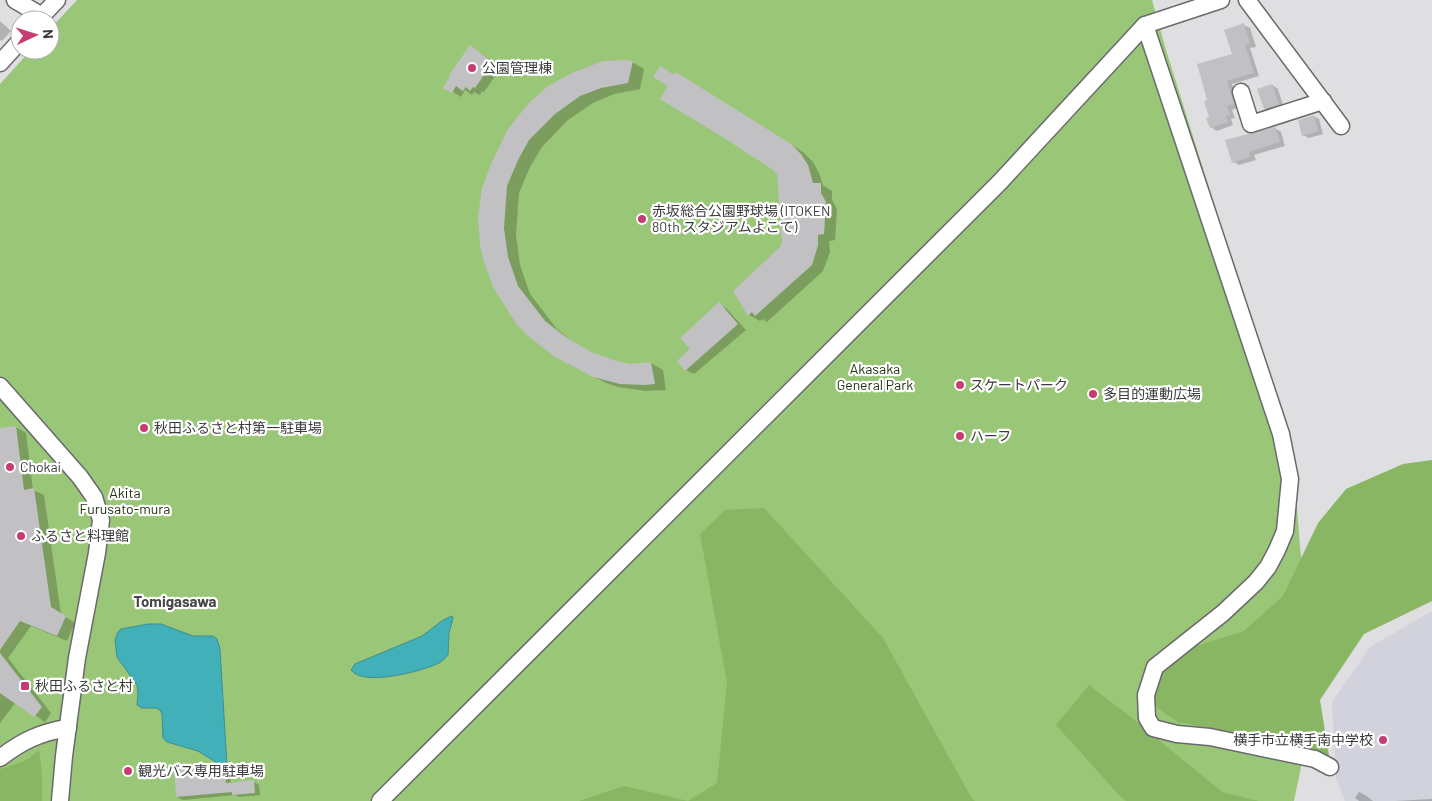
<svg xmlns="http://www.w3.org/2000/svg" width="1432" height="801" font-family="Barlow,'Noto Sans JP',sans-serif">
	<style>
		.built { fill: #d2d2dc }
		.green { fill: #9ac677 }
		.forest { fill: #88b662 }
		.water { fill: #41b0b8; stroke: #3f8d93 }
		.shadow { fill: #0003 }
		.building { fill: #c1c1c4 }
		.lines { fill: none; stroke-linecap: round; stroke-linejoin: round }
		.minor-casing { stroke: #6a6a6d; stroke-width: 19 }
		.minor { stroke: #fff; stroke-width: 16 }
		.poi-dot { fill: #c73d73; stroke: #fff; stroke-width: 2 }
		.labels { text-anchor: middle; stroke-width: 4.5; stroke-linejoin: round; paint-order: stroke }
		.poi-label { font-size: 14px; fill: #3b3b3c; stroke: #fff; text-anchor: start }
		.park-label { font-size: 14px; fill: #213411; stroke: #fff }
		.neighbourhood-label { font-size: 15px; font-weight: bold; fill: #474749; stroke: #fff }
	</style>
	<rect width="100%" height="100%" fill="#dfdfe2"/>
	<!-- built -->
	<polygon class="built" points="1432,611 1432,801 1345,801 1336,779 1332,702 1370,647"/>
	<!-- green -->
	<polygon class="green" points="77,0 1152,0 1166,50 1293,456 1300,546 1309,624 1309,728 1294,801 0,801 0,84 31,50 50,50 50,29"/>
	<!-- forest -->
	<g class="forest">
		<polygon points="1432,460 1432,601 1364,634 1320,700 1329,756 1299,744 1178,722 1150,703 1158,675 1181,651 1244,631 1283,596 1318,523 1346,489 1403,464"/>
		<polygon points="764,508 883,638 971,797 975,801 579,801 624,786 688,801 717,783 727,683 700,534 725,510"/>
		<polygon points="1089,685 1132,718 1222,792 1259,801 1126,801 1118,794 1056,725"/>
		<path d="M39 750 42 774V801H0V769C14 765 28 762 39 750Z"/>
	</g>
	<!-- water -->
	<g class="water">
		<path d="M452 616 453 618 449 633 448 655C445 658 443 661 439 663 423 671 363 687 351 670L355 664 422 636 443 620Z"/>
		<polygon points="148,624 161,624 193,636 213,636 217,639 220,649 227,766 222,766 198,751 167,742 163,738 162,714 160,710 156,708 142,708 137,705 138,693 137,685 117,657 115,640 118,632 121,629"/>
	</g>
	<!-- shadow -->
	<g class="shadow">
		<polygon points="0,21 11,31 2,41 0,40"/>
		<polygon points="1244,25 1250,28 1256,47 1250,48 1259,76 1232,84 1239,107 1232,110 1235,118 1231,119 1233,125 1217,131 1211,127 1209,100 1233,55"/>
		<polygon points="479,52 499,66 496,70 498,72 484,92 482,91 480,95 474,92 472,95 465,90 461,97 445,87"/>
		<polygon points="632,62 644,69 640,89 614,94 593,103 568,120 542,147 530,167 519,193 516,235 520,265 530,294 557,329 578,346 590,353 630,365 651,363 663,370 666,390 646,391 618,387 606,383 568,364 495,288 509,130"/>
		<polygon points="675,76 688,80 803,152 813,162 819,173 823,185 832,191 832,200 837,209 835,240 829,241 830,252 823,271 767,322 763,319 760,321 749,315 783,243 778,174"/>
		<polygon points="1272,85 1278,89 1284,108 1270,112 1265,109"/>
		<polygon points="1313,116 1319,119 1323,134 1309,138 1303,135"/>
		<polygon points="1275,128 1281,132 1285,146 1254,155 1256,160 1239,165 1234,162"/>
		<polygon points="719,304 727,309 746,330 694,374 686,370 692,349"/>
		<polygon points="16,427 26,433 33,490 44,495 61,614 75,623 67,641 31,626 8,658 51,713 45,722 16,702 0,723 0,429"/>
		<polygon points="197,770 202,773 203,777 224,776 230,779 231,783 254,782 259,785 260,795 239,797 235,795 183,800 177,797"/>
		<polygon points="1359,792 1365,795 1373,801 1359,801 1355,798"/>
		<polygon points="1432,799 1432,801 1395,801"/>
	</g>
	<!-- building -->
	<g class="building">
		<polygon points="1244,23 1250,44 1245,45 1254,73 1227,81 1234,104 1227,106 1230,115 1226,116 1228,122 1210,128 1206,118 1209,117 1204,101 1207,100 1197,64 1232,54 1224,30"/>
		<polygon points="470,45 491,61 488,65 490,66 475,88 473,87 470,91 466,87 463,91 456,86 452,93 443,88 450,76 449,75"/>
		<polygon points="626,60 633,61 628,83 601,88 580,96 555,114 529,140 518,160 507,186 504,228 508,257 518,286 545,321 566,337 591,352 617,361 631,364 651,362 655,384 644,385 620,384 593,377 555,357 528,336 517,325 494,289 484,262 480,245 478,217 482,188 491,164 508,129 528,104 548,86 572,73 603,61"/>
		<polygon points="660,66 674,75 676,72 791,144 801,154 808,165 813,183 821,183 821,193 826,202 824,234 818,235 818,245 812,265 755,316 752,312 748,316 733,291 779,248 782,243 777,174 773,170 724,138 660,99 668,86 653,77"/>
		<polygon points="1272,84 1279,104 1264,109 1257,89"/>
		<polygon points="1314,115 1318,131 1302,136 1298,120"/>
		<polygon points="1275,127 1280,142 1249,152 1250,157 1232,163 1225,140"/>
		<polygon points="719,302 738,324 685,371 677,361 690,349 680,338"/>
		<polygon points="16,426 24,490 34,488 51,607 66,616 57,636 20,621 0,650 0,428"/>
		<polygon points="0,653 42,707 34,717 0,693"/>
		<polygon points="197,768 197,777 225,774 226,783 254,780 255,793 232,795 232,792 176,797 174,770"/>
	</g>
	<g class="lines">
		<defs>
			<g id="minor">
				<polyline points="15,0 42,16"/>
				<polyline points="1247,0 1341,126"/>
				<polyline points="38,20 57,0"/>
				<polyline points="1145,25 1281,434 1290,479 1285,531 1277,550 1268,567 1256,582 1223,613 1155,667 1146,695 1147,718 1153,728 1177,734 1210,737 1315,759 1330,767"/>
				<polyline points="0,63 20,41"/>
				<polyline points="1241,92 1251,124 1323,101"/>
				<polyline points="0,386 80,477 94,497 101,520 97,553 77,658 64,756 60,801"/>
				<path d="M0 758C22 741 41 732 68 728"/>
				<polyline points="380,801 999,183 1145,25 1221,0"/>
			</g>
		</defs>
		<!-- minor casing -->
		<use href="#minor" class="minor-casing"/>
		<!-- minor -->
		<use href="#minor" class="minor"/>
	</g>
	<!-- markers -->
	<g class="poi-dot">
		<circle cx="472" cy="68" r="5"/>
		<circle cx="642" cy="219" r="5"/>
		<circle cx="960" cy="385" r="5"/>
		<circle cx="1093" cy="394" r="5"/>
		<circle cx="144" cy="428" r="5"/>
		<circle cx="960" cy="436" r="5"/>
		<circle cx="10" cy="467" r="5"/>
		<circle cx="21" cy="536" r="5"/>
		<rect x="20" y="681" width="10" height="10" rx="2.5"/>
		<circle cx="1383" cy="740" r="5"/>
		<circle cx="128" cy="771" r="5"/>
	</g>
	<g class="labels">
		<!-- poi labels -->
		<g class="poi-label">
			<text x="482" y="73">公園管理棟</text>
			<text x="652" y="216">赤坂総合公園野球場 (ITOKEN<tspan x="652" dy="16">80th スタジアムよこて)</tspan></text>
			<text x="970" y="390">スケートパーク</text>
			<text x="1103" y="399">多目的運動広場</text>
			<text x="154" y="433">秋田ふるさと村第一駐車場</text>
			<text x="970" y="441">ハーフ</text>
			<text x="20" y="472">Chokai</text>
			<text x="31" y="541">ふるさと料理館</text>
			<text x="35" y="691">秋田ふるさと村</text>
			<text x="1373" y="745" text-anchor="end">横手市立横手南中学校</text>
			<text x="138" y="776">観光バス専用駐車場</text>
		</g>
		<!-- park labels -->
		<g class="park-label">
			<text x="875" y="374">Akasaka<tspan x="875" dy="16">General Park</tspan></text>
			<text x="125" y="498">Akita<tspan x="125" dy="16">Furusato-mura</tspan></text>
		</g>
		<!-- neighbourhood labels -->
		<g class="neighbourhood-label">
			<text x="175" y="607">Tomigasawa</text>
		</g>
	</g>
	<!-- north arrow -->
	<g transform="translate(35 35) rotate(86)"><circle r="24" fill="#ffffff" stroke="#b1b1b1"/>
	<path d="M0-4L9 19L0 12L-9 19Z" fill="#c73d73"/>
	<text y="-8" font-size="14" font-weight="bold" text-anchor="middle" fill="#3b3b3c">N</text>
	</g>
</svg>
